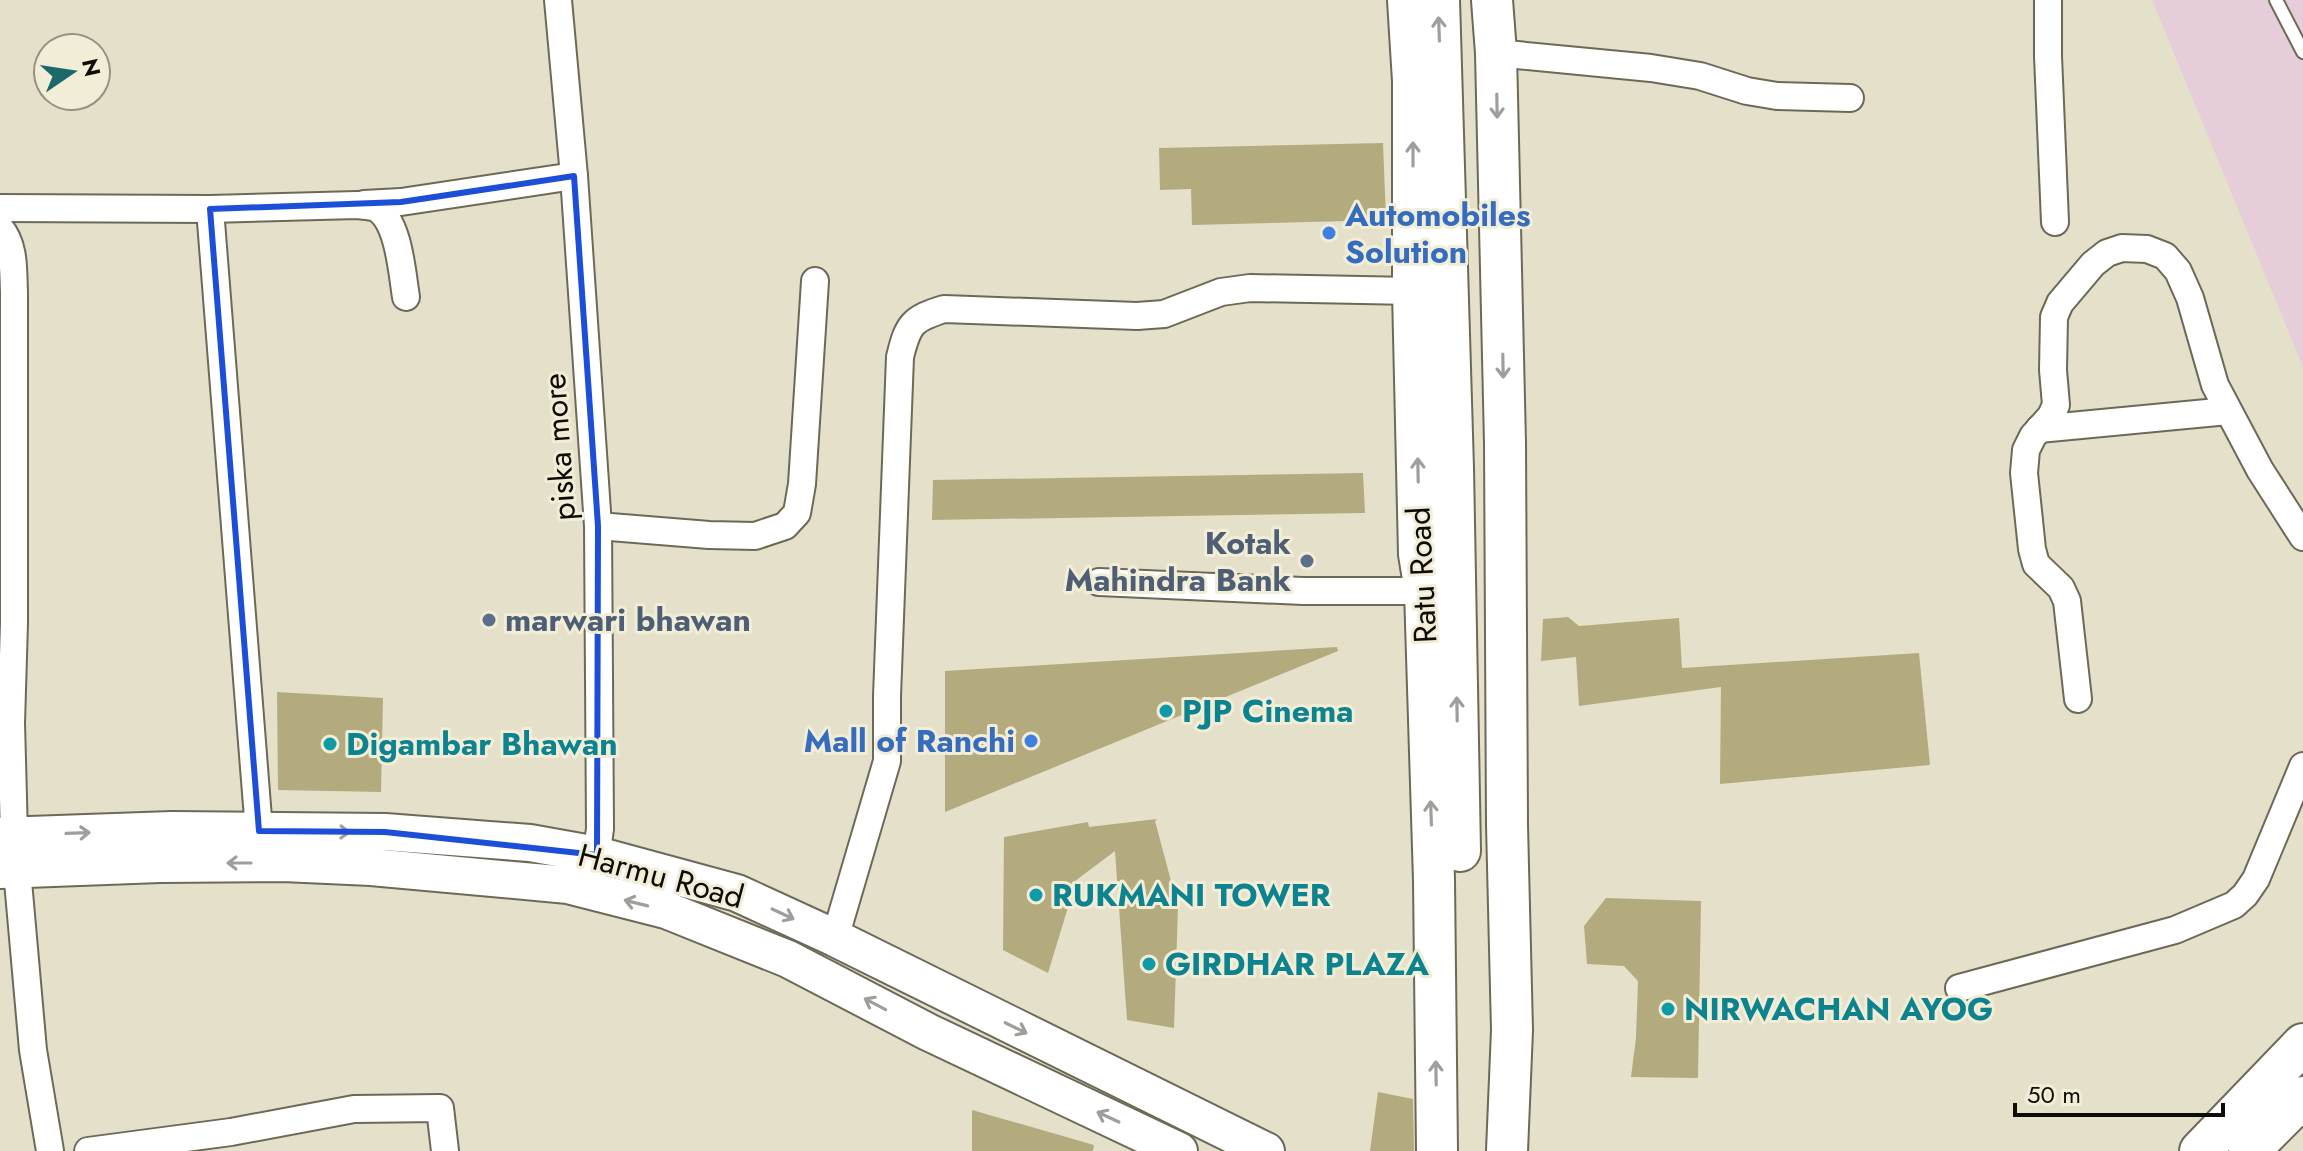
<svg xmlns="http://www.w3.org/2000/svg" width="2303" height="1151" font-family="Jost,sans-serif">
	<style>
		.commercial { fill: #e5ced9 }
		.building { fill: #b3ab7d }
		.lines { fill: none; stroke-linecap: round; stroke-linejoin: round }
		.lane-casing { stroke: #6d6957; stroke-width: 16 }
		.street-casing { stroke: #6d6957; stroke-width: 30 }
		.secondary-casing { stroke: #6d6957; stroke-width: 40 }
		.primary-casing { stroke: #6d6957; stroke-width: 44 }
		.lane { stroke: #fff; stroke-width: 12 }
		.street { stroke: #fff; stroke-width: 26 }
		.secondary { stroke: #fff; stroke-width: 36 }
		.primary { stroke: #fff; stroke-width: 40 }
		.oneway { stroke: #9f9e9b }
		.marked { fill: none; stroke: #1d4ed8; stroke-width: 6; stroke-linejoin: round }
		.shop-dot { fill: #3f7fe0; stroke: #f1edd7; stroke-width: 3 }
		.service-dot { fill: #5c6f8a; stroke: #f1edd7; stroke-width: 3 }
		.culture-dot { fill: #0f9aa8; stroke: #f1edd7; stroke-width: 3 }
		.labels { text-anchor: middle; stroke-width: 6; stroke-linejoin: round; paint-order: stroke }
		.shop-label { font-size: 32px; font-weight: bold; fill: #366cbe; stroke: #f1edd7; text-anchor: start }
		.street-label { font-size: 32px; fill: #0e0c06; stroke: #f1edd7 }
		.service-label { font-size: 32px; font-weight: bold; fill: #4e5e75; stroke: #f1edd7; text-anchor: end }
		.culture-label { font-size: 32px; font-weight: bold; fill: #0d838f; stroke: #f1edd7; text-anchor: start }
	</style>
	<rect width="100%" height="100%" fill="#e4e0ca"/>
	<!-- commercial -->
	<polygon class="commercial" points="2152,0 2303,0 2303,367"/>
	<!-- building -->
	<g class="building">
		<polygon points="1383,143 1386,220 1192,225 1191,189 1160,190 1159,148"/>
		<polygon points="1363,473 1365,513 932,520 933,480"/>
		<polygon points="1568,617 1579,626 1679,618 1682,668 1919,653 1930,765 1720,784 1721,687 1579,706 1576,657 1541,661 1543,619"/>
		<polygon points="1337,647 1338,651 945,812 945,671"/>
		<polygon points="277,692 383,698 381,792 278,790"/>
		<polygon points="1157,819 1155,821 1178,907 1174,1028 1127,1020 1115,851 1067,887 1069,904 1048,973 1003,950 1004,837 1088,822 1089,827"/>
		<polygon points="1606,898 1701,901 1698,1078 1631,1077 1636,1038 1638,981 1624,966 1587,964 1584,926"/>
		<polygon points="1378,1092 1413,1099 1414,1151 1370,1151"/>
		<polygon points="972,1110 1094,1145 1093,1151 972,1151"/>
	</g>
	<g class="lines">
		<defs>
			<polyline id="lane" points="2276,0 2303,52"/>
			<g id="street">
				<polyline points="558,0 574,176 598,526 600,829 594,872"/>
				<polyline points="2048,0 2048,56 2055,222"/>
				<polyline points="1496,53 1651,68 1700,76 1747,91 1777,96 1850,98"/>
				<polyline points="364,204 401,202 574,176"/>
				<path d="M0 208 210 209 357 205C363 206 371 206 376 208 399 221 402 273 406 297"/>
				<polyline points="210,209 259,831"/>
				<path d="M0 228C15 245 13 271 14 292V623L11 723 14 835"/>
				<polyline points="2039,429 2228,411"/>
				<polyline points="598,526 709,535 755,536 785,526 797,513 802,484 815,281"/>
				<polyline points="1099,582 1303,591 1425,591"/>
				<polyline points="2078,699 2067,601 2061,588 2036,564 2032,549 2024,473 2026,450 2033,436 2051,416 2056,405 2053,370 2054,317 2060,303 2093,264 2107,253 2122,248 2147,249 2165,256 2178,271 2190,298 2215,385 2260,470 2303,537"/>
				<polyline points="17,870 33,1050 50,1151"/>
				<path d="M835 938 887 761V696L900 357C908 324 912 319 944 309L1137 316 1164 314 1221 292 1250 288 1413 291"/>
				<polyline points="1959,988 2175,930 2234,905 2245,895 2256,879 2303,766"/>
				<polyline points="88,1151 231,1132 354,1109 440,1108 445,1151"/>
			</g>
			<g id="secondary">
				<polyline points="0,836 172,830 385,832 530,843 597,855 737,893 835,938 1266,1151"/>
				<polyline points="0,870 160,864 283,863 371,867 568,885 666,910 788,959 928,1032 1179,1151"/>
			</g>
			<g id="primary">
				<polyline points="1408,0 1413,81 1413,291 1419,554 1425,591 1434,880 1437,1151"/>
				<polyline points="1439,0 1453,468 1460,851"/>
				<polyline points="1492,0 1496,53 1505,443 1507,825 1512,1030 1507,1151"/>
				<polyline points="2200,1151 2303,1044"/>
				<polyline points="2249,1151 2303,1097"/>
			</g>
		</defs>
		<!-- lane casing -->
		<use href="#lane" class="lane-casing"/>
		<!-- street casing -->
		<use href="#street" class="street-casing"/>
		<!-- secondary casing -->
		<use href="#secondary" class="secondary-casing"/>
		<!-- primary casing -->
		<use href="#primary" class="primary-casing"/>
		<!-- lane -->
		<use href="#lane" class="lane"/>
		<!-- street -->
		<use href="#street" class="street"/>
		<!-- secondary -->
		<use href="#secondary" class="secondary"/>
		<!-- primary -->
		<use href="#primary" class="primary"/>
	</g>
	<!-- one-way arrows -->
	<defs><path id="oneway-shaft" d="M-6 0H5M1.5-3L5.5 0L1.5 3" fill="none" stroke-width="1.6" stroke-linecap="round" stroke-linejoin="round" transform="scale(2)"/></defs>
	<g class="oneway">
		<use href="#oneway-shaft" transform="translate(1439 29) rotate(-92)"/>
		<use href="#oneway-shaft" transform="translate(1497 106) rotate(89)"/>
		<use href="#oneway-shaft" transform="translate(1413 154) rotate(-90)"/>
		<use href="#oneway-shaft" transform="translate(1503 366) rotate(89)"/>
		<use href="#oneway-shaft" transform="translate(1418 470) rotate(-91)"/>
		<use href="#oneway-shaft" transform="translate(1457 709) rotate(-91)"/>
		<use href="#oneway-shaft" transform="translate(1431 813) rotate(-92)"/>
		<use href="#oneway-shaft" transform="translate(338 832) rotate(1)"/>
		<use href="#oneway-shaft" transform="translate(78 833) rotate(-2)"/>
		<use href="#oneway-shaft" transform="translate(239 863) rotate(180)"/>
		<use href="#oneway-shaft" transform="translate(636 903) rotate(-166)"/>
		<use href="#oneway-shaft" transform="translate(783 914) rotate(25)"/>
		<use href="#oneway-shaft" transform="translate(875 1004) rotate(-152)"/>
		<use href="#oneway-shaft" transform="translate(1016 1028) rotate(26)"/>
		<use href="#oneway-shaft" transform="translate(1436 1073) rotate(-91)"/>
		<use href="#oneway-shaft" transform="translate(1108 1117) rotate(-155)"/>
	</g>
	<!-- marked area -->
	<path class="marked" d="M574 176 598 526 597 855 385 832 259 831 210 209 401 202Z"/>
	<!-- markers -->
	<g class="shop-dot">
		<circle cx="1329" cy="233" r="8"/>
		<circle cx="1031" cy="741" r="8"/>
	</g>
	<g class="service-dot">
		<circle cx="1307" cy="561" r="8"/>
		<circle cx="489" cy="620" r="8"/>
	</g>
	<g class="culture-dot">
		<circle cx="1166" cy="711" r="8"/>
		<circle cx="330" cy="744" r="8"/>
		<circle cx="1036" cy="895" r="8"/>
		<circle cx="1149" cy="964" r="8"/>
		<circle cx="1668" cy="1009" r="8"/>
	</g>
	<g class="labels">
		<!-- shop labels -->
		<g class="shop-label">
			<text x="1345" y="226">Automobiles<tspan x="1345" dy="37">Solution</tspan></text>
			<text x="1015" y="752" text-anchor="end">Mall of Ranchi</text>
		</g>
		<!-- street labels -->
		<g class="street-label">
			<text transform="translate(559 447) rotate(-94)" y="11">piska more</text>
			<text transform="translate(1422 575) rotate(-93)" y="11">Ratu Road</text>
			<text transform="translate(661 876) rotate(15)" y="11">Harmu Road</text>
		</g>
		<!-- service labels -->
		<g class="service-label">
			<text x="1291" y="554">Kotak<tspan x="1291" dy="37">Mahindra Bank</tspan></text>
			<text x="505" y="631" text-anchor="start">marwari bhawan</text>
		</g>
		<!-- culture labels -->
		<g class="culture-label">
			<text x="1182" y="722">PJP Cinema</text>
			<text x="346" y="755">Digambar Bhawan</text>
			<text x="1052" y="906">RUKMANI TOWER</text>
			<text x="1165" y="975">GIRDHAR PLAZA</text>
			<text x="1684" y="1020">NIRWACHAN AYOG</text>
		</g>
	</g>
	<!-- north arrow -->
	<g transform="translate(72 72) rotate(77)"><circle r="38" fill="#f1edd7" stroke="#969383" stroke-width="2"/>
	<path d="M0-6L14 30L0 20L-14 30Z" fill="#1c696c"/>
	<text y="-12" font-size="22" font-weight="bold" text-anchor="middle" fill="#0e0c06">N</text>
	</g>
	<!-- scale -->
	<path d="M2015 1103v12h208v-12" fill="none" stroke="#0e0c06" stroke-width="4"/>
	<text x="2027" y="1103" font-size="24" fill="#0e0c06" stroke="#f1edd7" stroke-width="6" paint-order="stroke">50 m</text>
</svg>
